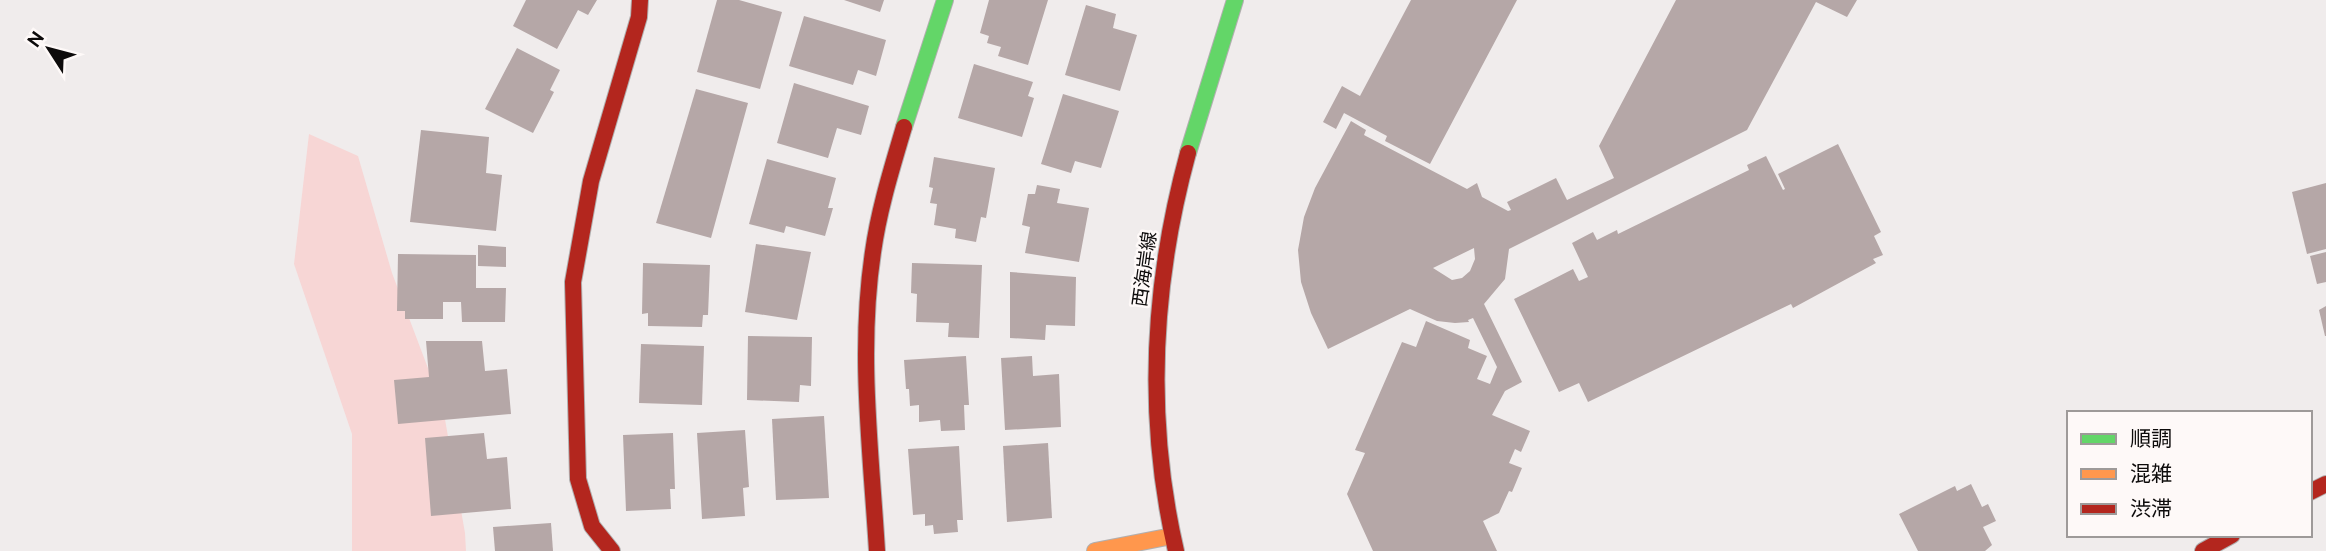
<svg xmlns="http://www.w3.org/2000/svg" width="2326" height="551" font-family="Ubuntu,'Noto Sans JP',sans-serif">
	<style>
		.green { fill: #f7d6d5 }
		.building { fill: #b5a7a7; fill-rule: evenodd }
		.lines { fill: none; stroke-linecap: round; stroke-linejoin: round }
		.fast-casing { stroke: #b1afaf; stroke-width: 18 }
		.slow-casing { stroke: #b1afaf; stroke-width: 18 }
		.jam-casing { stroke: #b1afaf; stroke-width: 18 }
		.fast { stroke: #63d668; stroke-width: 16 }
		.slow { stroke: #ff974d; stroke-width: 16 }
		.jam { stroke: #b3261e; stroke-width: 16 }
		.labels { text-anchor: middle; stroke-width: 5; stroke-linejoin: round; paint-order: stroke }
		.street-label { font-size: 19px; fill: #0d0b0b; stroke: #fef9f8 }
	</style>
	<rect width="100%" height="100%" fill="#f0ecec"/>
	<!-- green -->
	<polygon class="green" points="309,134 358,156 392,273 443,408 465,533 466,551 352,551 352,434 294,264"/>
	<!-- building -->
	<g class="building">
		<polygon points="526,0 597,0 588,15 578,10 557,49 513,26"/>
		<polygon points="717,0 739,0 782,12 760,89 697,72"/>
		<polygon points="844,0 884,0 880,12"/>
		<polygon points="989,0 1048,0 1028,65 998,56 1001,47 987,43 989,36 980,33"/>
		<polygon points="1411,0 1517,0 1430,164 1385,141 1387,136 1344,113 1336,129 1323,122 1342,86 1360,96"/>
		<path d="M1676 0H1857L1847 17 1816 2 1747 130 1509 249 1505 279 1484 304 1522 382 1505 391 1492 415 1530 431 1521 452 1515 449 1509 463 1522 468 1512 492 1509 491 1499 513 1483 521 1497 551H1373L1347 494 1365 453 1355 450 1402 342 1416 347 1426 321 1470 340 1468 348 1487 356 1477 379 1490 384 1497 367 1473 318 1468 320 1469 322 1455 323 1437 321 1410 309 1328 349 1311 313 1301 282 1298 250 1304 217 1315 188 1351 121 1366 130 1364 135 1467 189 1477 183 1482 197 1508 211 1511 210 1507 202 1556 178 1567 200 1614 178 1599 146ZM1474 248 1475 259 1470 271 1462 278 1452 280 1433 268Z"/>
		<polygon points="1086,5 1116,14 1113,28 1137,35 1120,91 1065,75"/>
		<polygon points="804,16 886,40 876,76 858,70 853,85 789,66"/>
		<polygon points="517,48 560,70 550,90 554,92 533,133 485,109"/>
		<polygon points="974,64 1033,82 1028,96 1034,98 1022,137 958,118"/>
		<polygon points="794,83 869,106 861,135 837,128 828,158 777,143"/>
		<polygon points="696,89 748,103 711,238 656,223"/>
		<polygon points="1063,94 1119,111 1101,168 1075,161 1071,173 1041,164"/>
		<polygon points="421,130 489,137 486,173 502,175 496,231 410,222"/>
		<polygon points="1838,144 1881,232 1874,236 1883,255 1873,259 1876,263 1793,308 1791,304 1588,402 1579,383 1559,392 1514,299 1573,269 1579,281 1588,277 1572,243 1593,232 1597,240 1617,230 1618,234 1749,170 1747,165 1766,156 1783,190 1785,189 1778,174"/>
		<polygon points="934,157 995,168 986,218 981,217 976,242 955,238 956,229 934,225 937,204 930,203 933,188 929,187"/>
		<polygon points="767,159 836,178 828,208 833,208 825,236 786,226 784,233 749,224"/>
		<polygon points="2326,183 2326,249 2307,254 2292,192"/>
		<polygon points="1037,185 1060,189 1057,203 1089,208 1079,262 1025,253 1030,227 1022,225 1028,194 1035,194"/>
		<polygon points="756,244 811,252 797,320 745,312"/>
		<polygon points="478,245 506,247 506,267 478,266"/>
		<polygon points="2326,252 2326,282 2317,284 2310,256"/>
		<polygon points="398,254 476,255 476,288 506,288 505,322 462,322 461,302 443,302 443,319 405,319 405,311 397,311"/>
		<polygon points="643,263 710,265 708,315 703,315 702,327 648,326 648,313 642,314"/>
		<polygon points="912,263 982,265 979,338 948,337 949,323 916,322 917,294 911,293"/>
		<polygon points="1010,272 1076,277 1075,326 1046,325 1045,340 1010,338"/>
		<polygon points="2326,306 2326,336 2325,336 2319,310"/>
		<polygon points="748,336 812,337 811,386 800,385 799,402 747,400"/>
		<polygon points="426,341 482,341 485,371 507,369 511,414 398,424 394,380 429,377"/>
		<polygon points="641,344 704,346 702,405 639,403"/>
		<polygon points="966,356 969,405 964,405 965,430 941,431 940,420 919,422 919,405 910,406 909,389 906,389 904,360"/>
		<polygon points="1032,356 1033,376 1059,374 1061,427 1005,430 1001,358"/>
		<polygon points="824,416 829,498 776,500 772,419"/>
		<polygon points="745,430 749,487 743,488 745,516 702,519 697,433"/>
		<polygon points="484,433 487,459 507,457 511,509 431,516 425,438"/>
		<polygon points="673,433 675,489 670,489 671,509 626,511 623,435"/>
		<polygon points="1048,443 1052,518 1007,522 1003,446"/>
		<polygon points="959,446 963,520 957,520 958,532 934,534 933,525 925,526 925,514 913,515 908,449"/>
		<polygon points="1971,484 1982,507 1988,504 1996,521 1983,527 1992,545 1985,551 1918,551 1899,514 1955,486 1957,491"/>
		<polygon points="551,523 553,551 495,551 493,527"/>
	</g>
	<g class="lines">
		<defs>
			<g id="fast">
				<polyline points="904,127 945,0"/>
				<polyline points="1188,153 1235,0"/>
			</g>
			<polyline id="slow" points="1095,551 1172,536"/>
			<g id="jam">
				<polyline points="2310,492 2326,484"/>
				<polyline points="612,551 592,526 578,479 573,282 591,181 639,17 640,0"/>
				<path d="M877 551C871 452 858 351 873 252 879 209 892 168 904 127"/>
				<path d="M1176 551C1145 417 1152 285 1188 153"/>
				<polyline points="2203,551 2232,535"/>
			</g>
		</defs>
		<!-- fast casing -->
		<use href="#fast" class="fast-casing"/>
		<!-- slow casing -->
		<use href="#slow" class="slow-casing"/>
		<!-- jam casing -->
		<use href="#jam" class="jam-casing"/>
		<!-- fast -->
		<use href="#fast" class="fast"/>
		<!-- slow -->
		<use href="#slow" class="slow"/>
		<!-- jam -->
		<use href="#jam" class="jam"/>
	</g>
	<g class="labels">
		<!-- street labels -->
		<g class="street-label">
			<text transform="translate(1144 269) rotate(-82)" y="7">西海岸線</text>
		</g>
	</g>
	<!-- legend -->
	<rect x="2067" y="411" width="245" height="126" fill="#fef9f8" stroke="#9e9a99" stroke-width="2"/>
	<rect x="2081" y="434" width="35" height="10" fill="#63d668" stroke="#9e9a99" stroke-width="2"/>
	<text x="2130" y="446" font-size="21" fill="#0d0b0b">順調</text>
	<rect x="2081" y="469" width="35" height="10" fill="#ff974d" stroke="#9e9a99" stroke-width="2"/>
	<text x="2130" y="481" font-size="21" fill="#0d0b0b">混雑</text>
	<rect x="2081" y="504" width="35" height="10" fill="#b3261e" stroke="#9e9a99" stroke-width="2"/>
	<text x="2130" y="516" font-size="21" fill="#0d0b0b">渋滞</text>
	<!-- north arrow -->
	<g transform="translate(49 49) rotate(306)" stroke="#fef9f8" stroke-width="5" paint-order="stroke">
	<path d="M0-5L12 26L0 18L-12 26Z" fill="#0d0b0b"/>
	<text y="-10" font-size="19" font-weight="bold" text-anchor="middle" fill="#0d0b0b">N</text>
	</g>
</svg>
